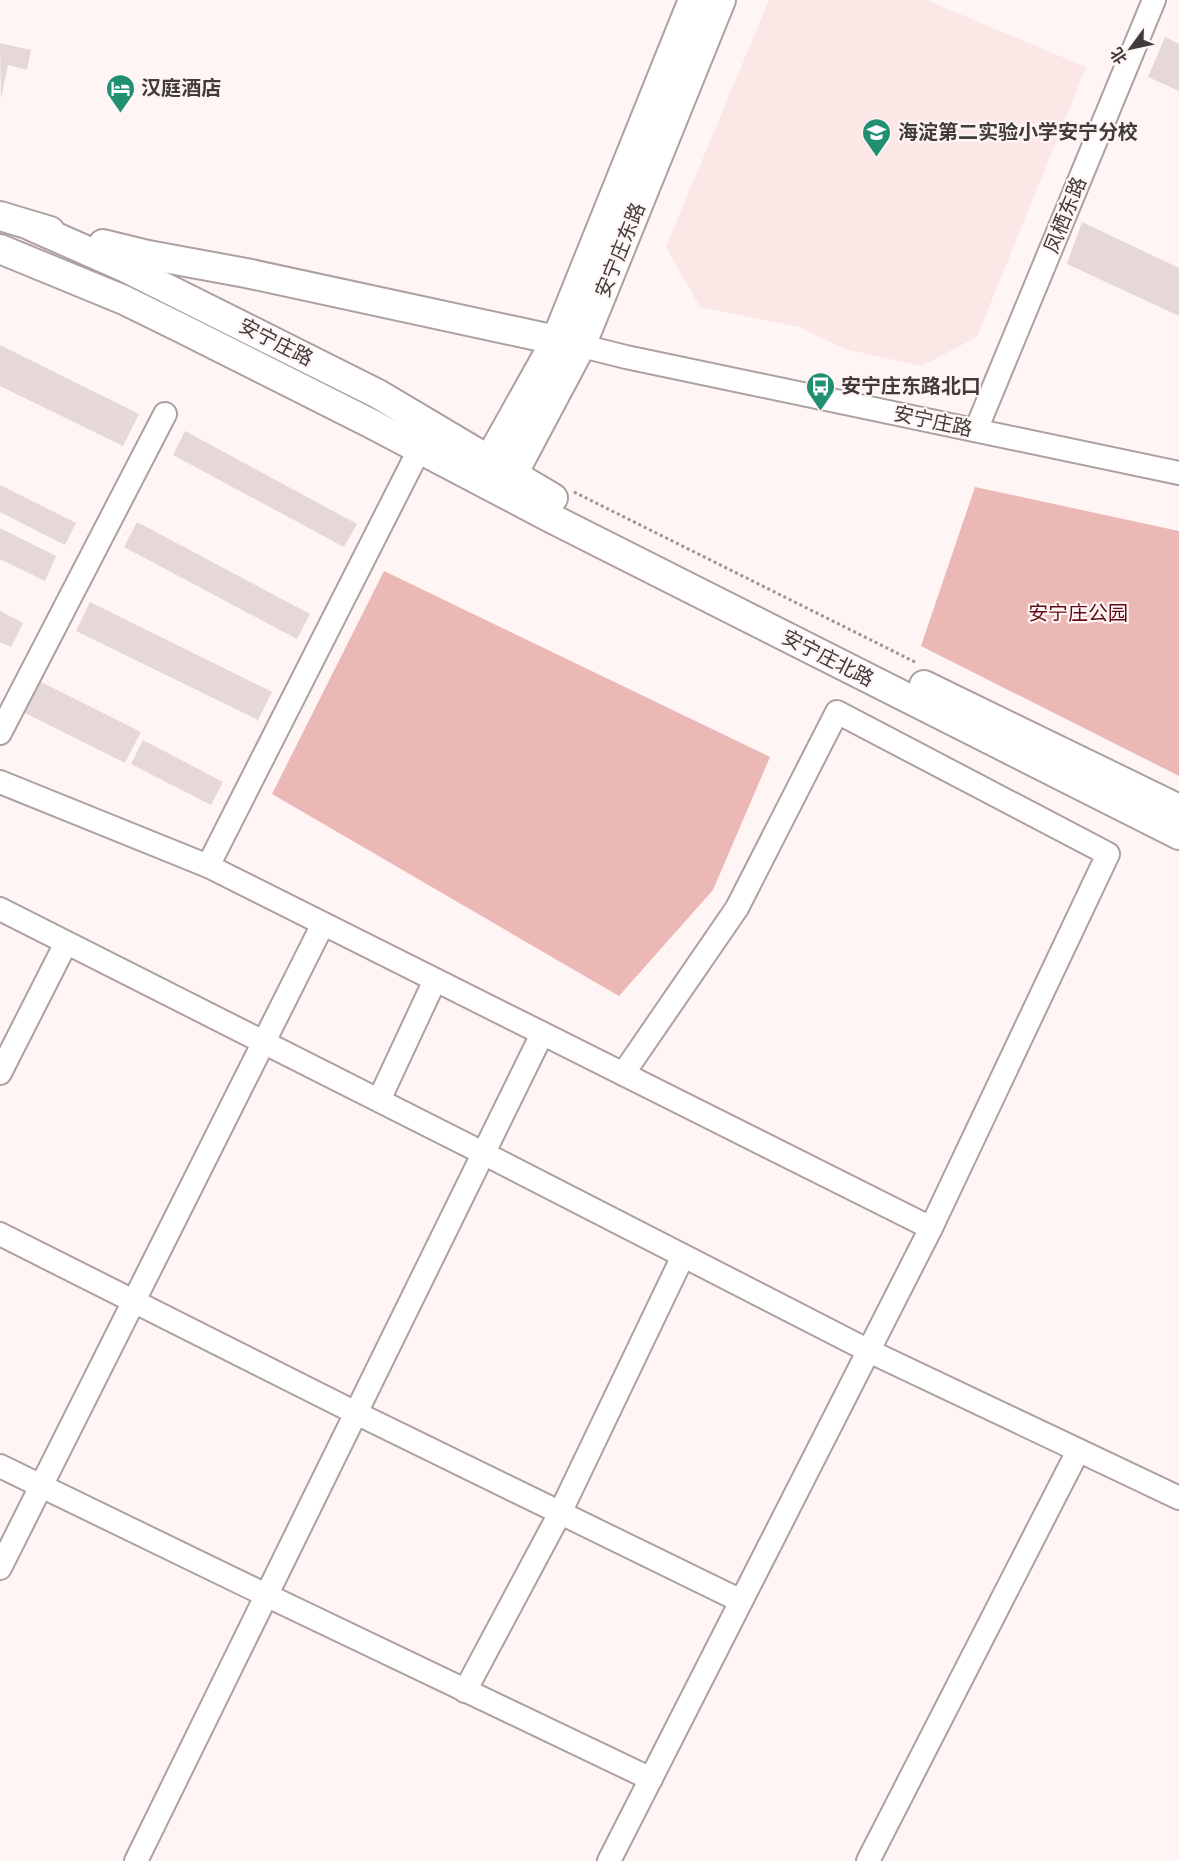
<svg xmlns="http://www.w3.org/2000/svg" width="1179" height="1861" font-family="'Source Sans 3','Noto Sans SC',sans-serif">
	<style>
		.built { fill: #fae7e6 }
		.green { fill: #ebb8b6 }
		.building { fill: #e6d8d7 }
		.lines { fill: none; stroke-linecap: round; stroke-linejoin: round }
		.minor-casing { stroke: #aea0a0; stroke-width: 26 }
		.major-casing { stroke: #aea0a0; stroke-width: 32 }
		.path { stroke: #9d9595; stroke-width: 3; stroke-dasharray: 3 3; stroke-linecap: butt }
		.minor { stroke: #fff; stroke-width: 22 }
		.major { stroke: #fff; stroke-width: 28 }
		.labels { text-anchor: middle; stroke-width: 4.5; stroke-linejoin: round; paint-order: stroke }
		.poi-label { font-size: 20px; font-weight: bold; fill: #413b3b; stroke: #fef5f4; text-anchor: start }
		.street-label { font-size: 20px; fill: #413b3b; stroke: #fef5f4 }
		.park-label { font-size: 20px; fill: #600b15; stroke: #fef5f4 }
	</style>
	<rect width="100%" height="100%" fill="#fef5f4"/>
	<!-- built -->
	<polygon class="built" points="769,0 926,0 1086,67 977,337 921,366 845,349 799,327 700,307 666,247"/>
	<!-- green -->
	<g class="green">
		<polygon points="975,487 1179,531 1179,776 921,646"/>
		<polygon points="384,571 770,757 713,890 619,996 272,794"/>
	</g>
	<!-- building -->
	<g class="building">
		<polygon points="1165,37 1179,44 1179,91 1148,77"/>
		<polygon points="0,43 31,50 27,70 8,65 1,99"/>
		<polygon points="1082,222 1179,268 1179,316 1067,264"/>
		<polygon points="0,345 139,414 123,446 0,386"/>
		<polygon points="185,431 357,524 344,547 173,455"/>
		<polygon points="0,485 76,523 65,545 0,512"/>
		<polygon points="137,522 310,614 297,639 124,547"/>
		<polygon points="0,528 56,556 45,581 0,559"/>
		<polygon points="90,602 272,692 258,720 76,631"/>
		<polygon points="0,611 23,623 11,647 0,642"/>
		<polygon points="37,680 141,732 125,763 21,711"/>
		<polygon points="143,740 223,782 211,805 131,764"/>
	</g>
	<g class="lines">
		<defs>
			<g id="minor">
				<polyline points="566,342 626,357 1179,473"/>
				<polyline points="976,430 1154,0"/>
				<polyline points="0,733 165,414"/>
				<polyline points="0,782 208,866 931,1228"/>
				<polyline points="208,866 420,448"/>
				<polyline points="0,909 483,1153 869,1351 1179,1498"/>
				<polyline points="0,1073 66,943"/>
				<polyline points="379,1100 435,980"/>
				<polyline points="0,1234 356,1413 741,1601"/>
				<polyline points="0,1466 266,1595 651,1779"/>
				<polyline points="0,1568 323,924"/>
				<polyline points="465,1691 560,1513 683,1256"/>
				<polyline points="136,1861 542,1034"/>
				<polyline points="609,1861 931,1228 1108,854 837,712 737,908 623,1074"/>
				<polyline points="868,1861 1078,1451"/>
			</g>
			<g id="major">
				<polyline points="0,216 50,231"/>
				<polyline points="31,226 126,268 378,394 553,498"/>
				<polyline points="103,244 148,255 246,273 556,340"/>
				<polyline points="0,249 124,300 181,328 370,423 549,517 1179,835"/>
				<polyline points="480,476 556,340 693,0"/>
				<polyline points="504,491 581,346 721,0"/>
				<polyline points="924,685 1179,809"/>
			</g>
		</defs>
		<!-- minor casing -->
		<use href="#minor" class="minor-casing"/>
		<!-- major casing -->
		<use href="#major" class="major-casing"/>
		<!-- path -->
		<polyline class="path" points="574,492 917,663"/>
		<!-- minor -->
		<use href="#minor" class="minor"/>
		<!-- major -->
		<use href="#major" class="major"/>
	</g>
	<!-- icons -->
	<defs>
		<symbol id="hotel-pin" viewBox="-11 -11 22 30"><path d="M0 17L-7.5 6A9.5 9.5 0 1 1 7.5 6Z" fill="#209071" stroke="#fef5f4"/><path d="M-6-4.5h1.5V1H6V5H4.5V3h-9V5H-6ZM-4 0a1.8 1.8 0 1 1 3.6 0ZM.5 0V-2.5h3Q6-2.5 6 0Z" fill="#fff"/></symbol>
		<symbol id="school-pin" viewBox="-11 -11 22 30"><path d="M0 17L-7.5 6A9.5 9.5 0 1 1 7.5 6Z" fill="#209071" stroke="#fef5f4"/><path d="M0-5L7-2L0 1L-7-2ZM-4 1L0 2.5L4 1V4Q0 6-4 4Z" fill="#fff"/></symbol>
		<symbol id="bus-pin" viewBox="-11 -11 22 30"><path d="M0 17L-7.5 6A9.5 9.5 0 1 1 7.5 6Z" fill="#209071" stroke="#fef5f4"/><path d="M-5-6H5V4H4V6H2V4H-2V6H-4V4H-5ZM-3.5-4V0h7V-4ZM-3.5 1.2v1.5H-2V1.2ZM2 1.2v1.5H3.5V1.2Z" fill="#fff"/></symbol>
	</defs>
	<g fill-rule="evenodd">
		<use href="#hotel-pin" x="104" y="72" width="33" height="45"/>
		<use href="#school-pin" x="860" y="116" width="33" height="45"/>
		<use href="#bus-pin" x="804" y="370" width="33" height="45"/>
	</g>
	<g class="labels">
		<!-- poi labels -->
		<g class="poi-label">
			<text x="141" y="95">汉庭酒店</text>
			<text x="898" y="139">海淀第二实验小学安宁分校</text>
			<text x="841" y="393">安宁庄东路北口</text>
		</g>
		<!-- street labels -->
		<g class="street-label">
			<text transform="translate(1065 215) rotate(-68)" y="7">凤栖东路</text>
			<text transform="translate(620 250) rotate(-68)" y="7">安宁庄东路</text>
			<text transform="translate(276 342) rotate(27)" y="7">安宁庄路</text>
			<text transform="translate(933 421) rotate(12)" y="7">安宁庄路</text>
			<text transform="translate(828 658) rotate(27)" y="7">安宁庄北路</text>
		</g>
		<!-- park labels -->
		<g class="park-label">
			<text x="1078" y="620">安宁庄公园</text>
		</g>
	</g>
	<!-- north arrow -->
	<g transform="translate(1131 48) rotate(237)" stroke="#fef5f4" stroke-width="4.5" paint-order="stroke">
	<path d="M0-4.5L10 22L0 15L-10 22Z" fill="#413b3b"/>
	<text y="-9" font-size="16" font-weight="bold" text-anchor="middle" fill="#413b3b">北</text>
	</g>
</svg>
